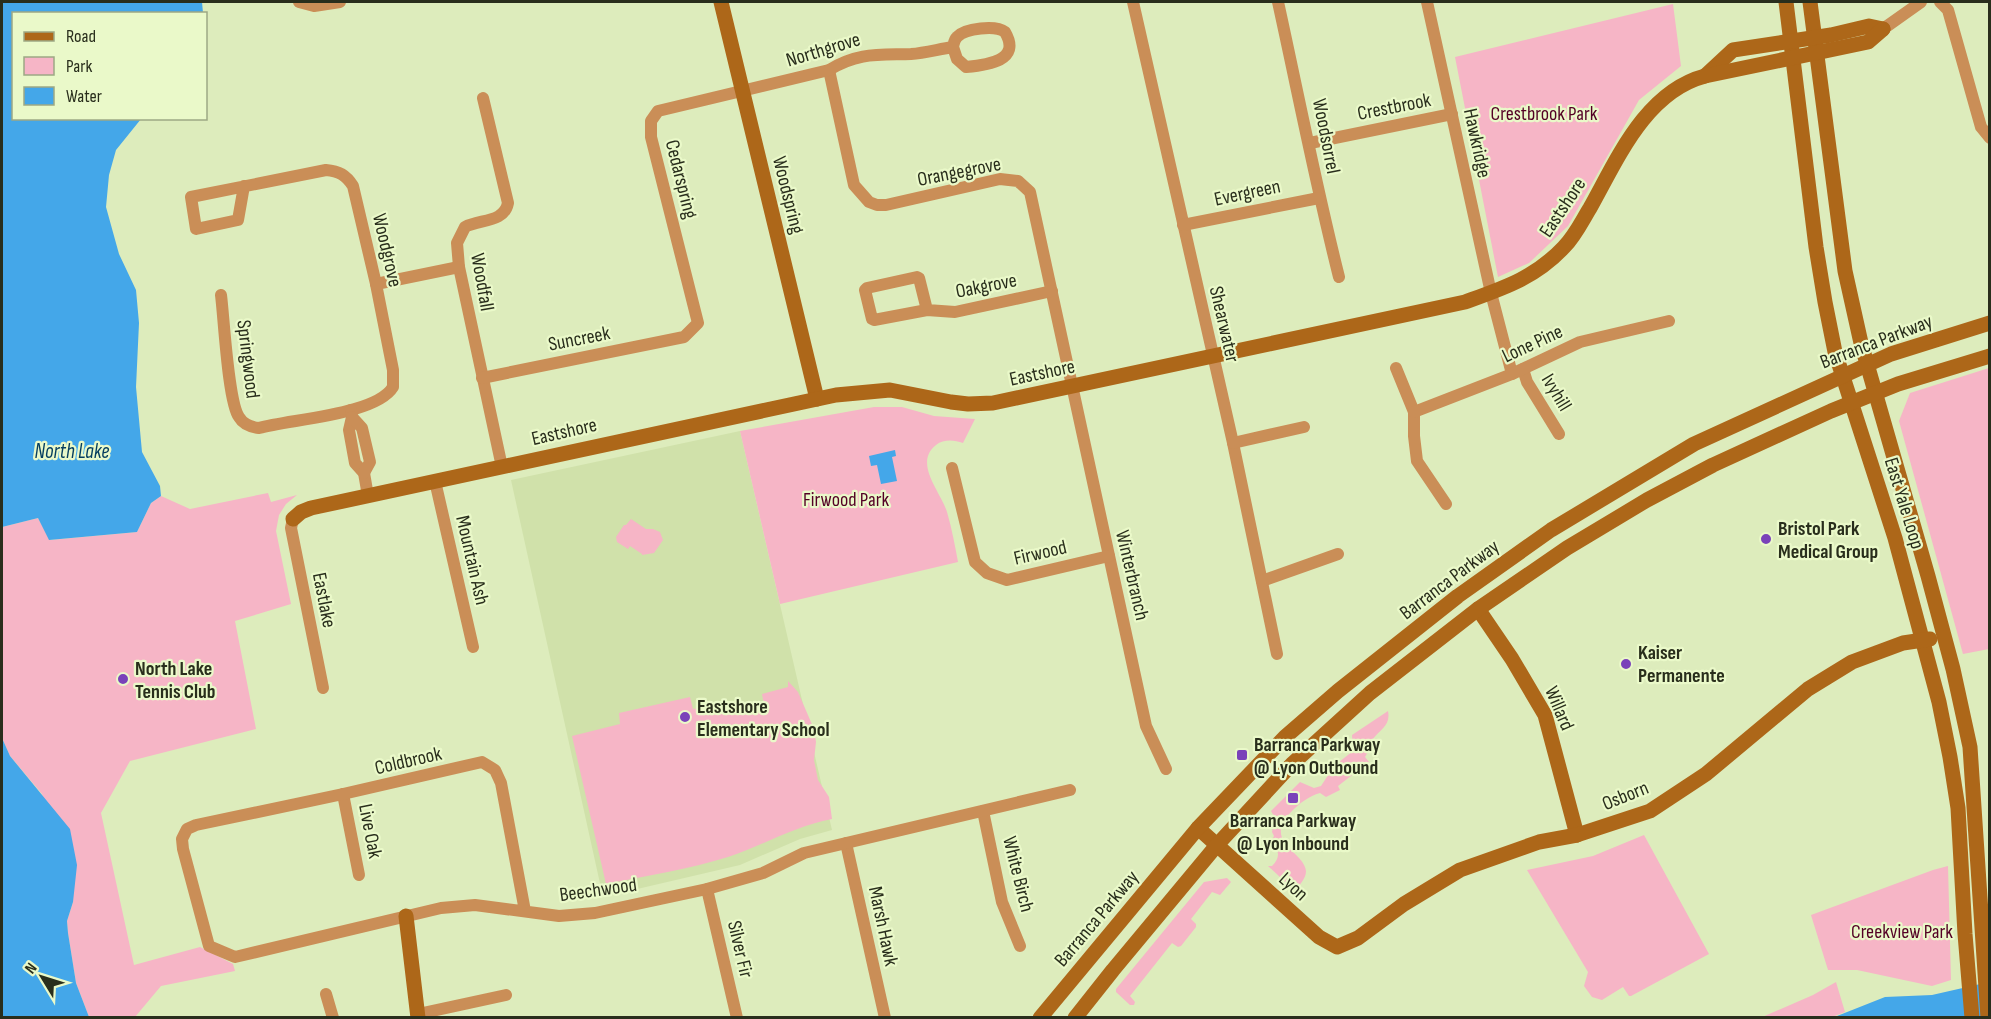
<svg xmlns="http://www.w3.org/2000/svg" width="1991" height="1019" font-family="'Sofia Sans Condensed',sans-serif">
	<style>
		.built { fill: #d0e1aa }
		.green { fill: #f6b5c6 }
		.water { fill: #44a7e9 }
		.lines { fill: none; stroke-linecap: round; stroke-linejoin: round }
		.street { stroke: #ca8e57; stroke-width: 12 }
		.secondary { stroke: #ad6719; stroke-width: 15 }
		.poi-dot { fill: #7a42b9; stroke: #eaf9c9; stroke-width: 2 }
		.labels { text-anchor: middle; stroke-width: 4.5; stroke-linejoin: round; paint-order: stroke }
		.street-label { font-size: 20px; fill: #292e1c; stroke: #eaf9c9 }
		.park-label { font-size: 20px; fill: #540025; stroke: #eaf9c9 }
		.poi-label { font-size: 20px; font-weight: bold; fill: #292e1c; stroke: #eaf9c9; text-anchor: start }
		.water-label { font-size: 21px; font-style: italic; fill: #053e5f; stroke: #eaf9c9 }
	</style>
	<rect width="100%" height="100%" fill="#ddecbc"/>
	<!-- built -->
	<polygon class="built" points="740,431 832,830 800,839 740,865 603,897 511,480"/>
	<!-- green -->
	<g class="green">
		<polygon points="1673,4 1681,66 1639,100 1568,226 1529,263 1498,277 1455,57"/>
		<polygon points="1989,368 1989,649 1963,654 1899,421 1910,393"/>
		<path d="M874 407H902L934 416 975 419 963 443C954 440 944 439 936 445 913 463 941 492 947 512 952 529 955 546 958 562L780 604 740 431Z"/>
		<polygon points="268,493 271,502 297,495 286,504 279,515 276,531 291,604 235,621 256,729 130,761 101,813 134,965 200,947 233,964 235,971 161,986 135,1017 89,1017 76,983 68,933 67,921 73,902 42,794 10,756 2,738 2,527 38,518 50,540 137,532 151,503 161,496 190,509"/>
		<polygon points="631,519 646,529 653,529 660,532 663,540 654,553 642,555 642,554 630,546 628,549 617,542 616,537 624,525 626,525"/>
		<path d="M788 681 798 692 814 729 816 742 814 760 818 780 829 797 832 819C795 826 764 845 728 857 689 869 647 876 606 884L572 736 620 724 619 713 690 697 693 709 719 704 721 714 764 705 762 694 788 687Z"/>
		<path d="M1388 711C1391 726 1380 729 1373 739 1369 745 1369 751 1365 757L1369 762 1338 786 1340 790 1326 797 1320 793C1309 796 1300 803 1292 811 1261 842 1304 851 1306 871 1306 879 1299 885 1295 891L1268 866H1272C1281 857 1279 851 1272 840L1274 836 1272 832 1275 818 1271 811 1300 782 1314 788 1321 786 1334 766 1353 751 1352 735Z"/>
		<polygon points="1644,835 1709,954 1631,996 1629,996 1623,987 1602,1000 1592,997 1584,986 1588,972 1527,870 1593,856"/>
		<polygon points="1948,866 1951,980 1932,986 1857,970 1828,970 1811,915 1933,870"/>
		<polygon points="1227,878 1231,882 1220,895 1212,892 1191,919 1196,924 1196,927 1181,946 1178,947 1172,943 1130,996 1135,1002 1134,1005 1130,1005 1116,992 1116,989 1204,882"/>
		<polygon points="1836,982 1845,1012 1832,1017 1760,1018 1813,995"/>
	</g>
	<!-- water -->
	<g class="water">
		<polygon points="2,2 202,2 203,13 14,14 14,118 141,119 116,150 109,175 106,207 119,254 136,290 139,323 136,387 142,452 160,486 161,496 151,503 137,532 49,540 38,518 2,527"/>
		<polygon points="895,450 896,456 892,457 897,481 881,484 877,465 871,466 869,456"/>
		<polygon points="2,738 10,756 70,829 77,865 73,902 67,921 68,933 76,983 89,1017 2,1017"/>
		<polygon points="1989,982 1989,1017 1832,1018 1885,997 1932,995"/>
	</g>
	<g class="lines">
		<!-- street -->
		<g class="street">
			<polyline points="299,2 314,6 340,2"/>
			<polyline points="1133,2 1233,443 1277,654"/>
			<path d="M1278 2C1298 93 1316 186 1339 277"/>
			<polyline points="1427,2 1491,293 1512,374"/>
			<polyline points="1940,2 1948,10 1981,127 1990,138"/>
			<polyline points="1883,29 1921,2"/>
			<polyline points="829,70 854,185 869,202 877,205 886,205 1000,179 1018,181 1030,192 1146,726 1166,769"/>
			<path d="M483 98 508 203C504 223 480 219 465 227L457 243 459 267 502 467"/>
			<polyline points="1310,143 1452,114"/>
			<polyline points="1183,225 1319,198"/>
			<polyline points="376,284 459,267"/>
			<path d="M221 295C224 318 228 402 239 417 243 424 251 427 259 428 291 419 376 415 393 387V370L376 284 353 186C346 175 339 171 326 170L191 197 196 229 238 220 244 186"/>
			<polyline points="927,310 919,278 917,277 867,288 865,290 872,319 874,320 927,310 955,312 1052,291"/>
			<polyline points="1396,368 1414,412 1414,436 1417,461 1446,504"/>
			<polyline points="1523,369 1527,382 1559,434"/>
			<path d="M482 378 684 337 698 323 651 137V121L658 111 829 70C858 52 879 55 911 54 925 53 939 49 953 47 954 43 954 40 957 37 965 28 996 25 1005 32 1022 61 987 65 966 67L957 59 953 47"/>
			<polyline points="351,410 352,417 349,430 355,463 364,473 368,496"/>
			<polyline points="1414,412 1512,374 1580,342 1669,321"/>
			<polyline points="352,417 362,428 370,462 364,473"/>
			<polyline points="1233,443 1304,427"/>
			<polyline points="952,468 975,562 987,573 1007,580 1109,556"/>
			<polyline points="435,481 473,647"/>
			<polyline points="293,519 291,528 323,688"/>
			<polyline points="1262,581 1338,554"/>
			<polyline points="343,794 359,875"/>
			<polyline points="983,811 1002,902 1020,946"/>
			<polyline points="846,843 885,1018"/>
			<polyline points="707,889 737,1018"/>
			<polyline points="525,911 501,783 495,770 482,762 343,794 196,825 187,829 182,839 183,849 209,946 235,957 441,908 475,905 559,916 595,913 707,889 763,873 804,853 1070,790"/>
			<polyline points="326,994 333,1018"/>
			<polyline points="418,1014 506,995"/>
		</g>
		<!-- secondary -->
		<g class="secondary">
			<polyline points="721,2 817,399"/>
			<polyline points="1786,2 1816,247 1825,302 1835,352 1895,538 1939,702 1950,757 1958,808 1965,934 1972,1018"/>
			<polyline points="1810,2 1845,271 1861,343 1928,576 1953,669 1970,747 1988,1018"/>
			<polyline points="1705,76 1733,50 1831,35 1869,26 1883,29"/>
			<path d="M293 519 301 512 311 508 836 395 890 390 951 402 968 404 993 403 1465 302C1504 288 1535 278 1564 247 1575 236 1582 221 1590 208 1617 160 1645 92 1705 76L1868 42 1883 29"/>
			<polyline points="1478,609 1512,659 1545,715 1577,835"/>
			<polyline points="1198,828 1319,937 1337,947 1358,938 1404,904 1460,870 1539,842 1577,835 1650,811 1706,774 1808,689 1852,662 1903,643 1930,639"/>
			<polyline points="406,916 418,1018"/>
			<polyline points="1040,1018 1198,828 1285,737 1338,691 1458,596 1551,530 1694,444 1891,354 1990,323"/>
			<polyline points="1075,1018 1113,970 1217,845 1292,764 1370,693 1478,609 1567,548 1647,500 1713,465 1831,411 1898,384 1990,356"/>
		</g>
	</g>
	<!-- markers -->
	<g class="poi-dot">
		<circle cx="1766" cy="539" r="6"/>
		<circle cx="1626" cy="664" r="6"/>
		<circle cx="123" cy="679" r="6"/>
		<circle cx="685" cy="717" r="6"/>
		<rect x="1236" y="749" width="12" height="12" rx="3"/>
		<rect x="1287" y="792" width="12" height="12" rx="3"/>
	</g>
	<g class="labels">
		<!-- street labels -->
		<g class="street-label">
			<text transform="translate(823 49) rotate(-17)" y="7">Northgrove</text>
			<text transform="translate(1394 106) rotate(-11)" y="7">Crestbrook</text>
			<text transform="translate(1327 136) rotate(79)" y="7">Woodsorrel</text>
			<text transform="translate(1478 143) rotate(78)" y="7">Hawkridge</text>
			<text transform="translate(959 171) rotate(-11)" y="7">Orangegrove</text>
			<text transform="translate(682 179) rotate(76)" y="7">Cedarspring</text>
			<text transform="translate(1247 192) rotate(-12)" y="7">Evergreen</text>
			<text transform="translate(789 195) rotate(76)" y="7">Woodspring</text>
			<text transform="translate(1562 207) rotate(-56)" y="7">Eastshore</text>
			<text transform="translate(388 250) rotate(77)" y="7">Woodgrove</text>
			<text transform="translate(483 282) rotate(80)" y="7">Woodfall</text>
			<text transform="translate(986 285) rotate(-11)" y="7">Oakgrove</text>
			<text transform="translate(1225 324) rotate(77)" y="7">Shearwater</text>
			<text transform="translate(579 338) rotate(-11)" y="7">Suncreek</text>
			<text transform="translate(1876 341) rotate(-21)" y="7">Barranca Parkway</text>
			<text transform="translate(1532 343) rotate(-25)" y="7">Lone Pine</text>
			<text transform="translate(249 359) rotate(83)" y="7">Springwood</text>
			<text transform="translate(1042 372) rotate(-12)" y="7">Eastshore</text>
			<text transform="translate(1557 392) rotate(59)" y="7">Ivyhill</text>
			<text transform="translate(564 431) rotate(-13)" y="7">Eastshore</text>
			<text transform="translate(1905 503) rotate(73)" y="7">East Yale Loop</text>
			<text transform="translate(1040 552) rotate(-13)" y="7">Firwood</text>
			<text transform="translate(473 560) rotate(77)" y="7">Mountain Ash</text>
			<text transform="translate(1133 575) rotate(77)" y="7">Winterbranch</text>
			<text transform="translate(1449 579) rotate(-37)" y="7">Barranca Parkway</text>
			<text transform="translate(325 600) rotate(79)" y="7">Eastlake</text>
			<text transform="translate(1560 708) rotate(67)" y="7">Willard</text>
			<text transform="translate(408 760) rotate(-13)" y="7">Coldbrook</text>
			<text transform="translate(1625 795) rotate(-22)" y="7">Osborn</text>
			<text transform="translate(371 831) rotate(79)" y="7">Live Oak</text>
			<text transform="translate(1019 874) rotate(76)" y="7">White Birch</text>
			<text transform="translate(1294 886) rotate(42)" y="7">Lyon</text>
			<text transform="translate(598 889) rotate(-8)" y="7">Beechwood</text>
			<text transform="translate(1096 918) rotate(-50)" y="7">Barranca Parkway</text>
			<text transform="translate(884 926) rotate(78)" y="7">Marsh Hawk</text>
			<text transform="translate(741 949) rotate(77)" y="7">Silver Fir</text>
		</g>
		<!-- park labels -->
		<g class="park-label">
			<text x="1544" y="120">Crestbrook Park</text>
			<text x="846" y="506">Firwood Park</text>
			<text x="1902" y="938">Creekview Park</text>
		</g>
		<!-- poi labels -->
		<g class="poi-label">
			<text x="1778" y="535">Bristol Park<tspan x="1778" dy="23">Medical Group</tspan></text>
			<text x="1638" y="659">Kaiser<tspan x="1638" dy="23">Permanente</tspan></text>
			<text x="135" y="675">North Lake<tspan x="135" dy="23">Tennis Club</tspan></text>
			<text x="697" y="713">Eastshore<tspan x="697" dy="23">Elementary School</tspan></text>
			<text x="1254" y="751">Barranca Parkway<tspan x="1254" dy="23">@ Lyon Outbound</tspan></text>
			<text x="1293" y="827" text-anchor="middle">Barranca Parkway<tspan x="1293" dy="23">@ Lyon Inbound</tspan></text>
		</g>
		<!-- water labels -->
		<g class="water-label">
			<text x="72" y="458">North Lake</text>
		</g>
	</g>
	<!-- border -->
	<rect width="1991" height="1019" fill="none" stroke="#292e1c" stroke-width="6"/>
	<!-- legend -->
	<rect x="12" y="12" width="195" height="108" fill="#eaf9c9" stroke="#9da884" stroke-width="1.5"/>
	<rect x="24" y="32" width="30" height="9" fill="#ad6719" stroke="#9da884" stroke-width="1.5"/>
	<text x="66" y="42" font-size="18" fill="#292e1c">Road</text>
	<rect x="24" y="57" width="30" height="18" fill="#f6b5c6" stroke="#9da884" stroke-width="1.5"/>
	<text x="66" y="72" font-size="18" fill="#292e1c">Park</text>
	<rect x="24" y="87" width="30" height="18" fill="#44a7e9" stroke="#9da884" stroke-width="1.5"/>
	<text x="66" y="102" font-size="18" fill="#292e1c">Water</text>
	<!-- north arrow -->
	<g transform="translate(42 977) rotate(308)" stroke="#eaf9c9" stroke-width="4.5" paint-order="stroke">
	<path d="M0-4.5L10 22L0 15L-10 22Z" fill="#292e1c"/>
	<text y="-9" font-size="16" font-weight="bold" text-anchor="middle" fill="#292e1c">N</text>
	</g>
</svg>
